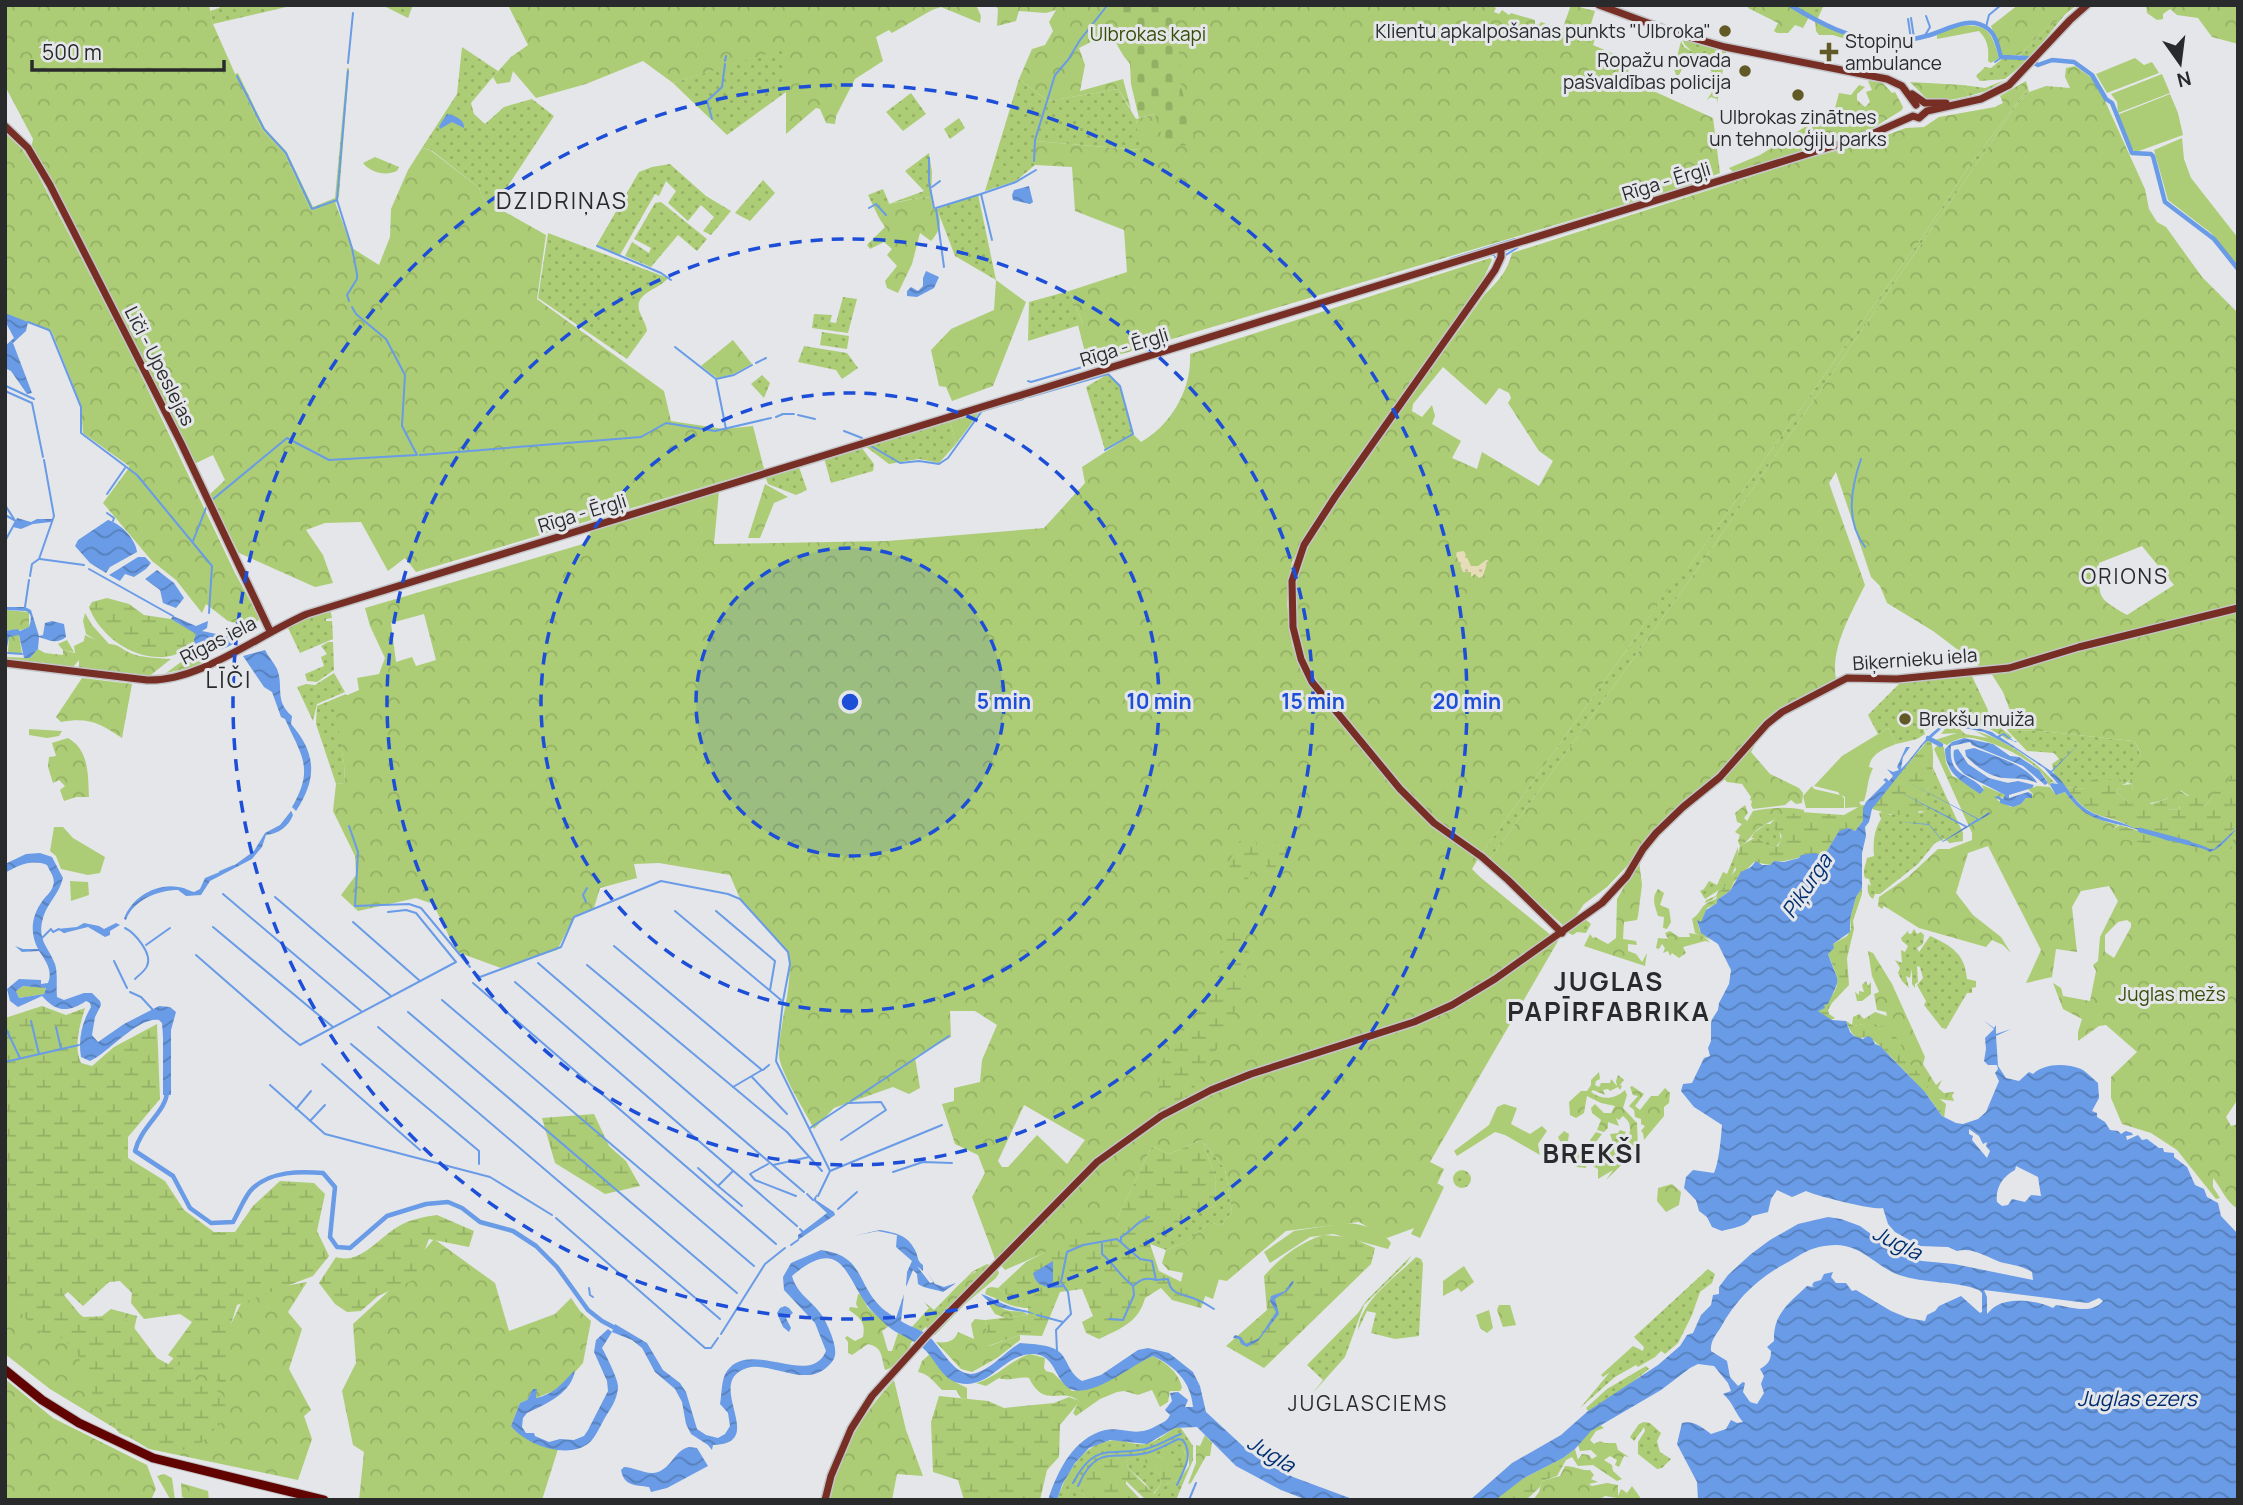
<svg xmlns="http://www.w3.org/2000/svg" width="2243" height="1505" font-family="Manrope,sans-serif">
	<style>
		.grass { fill: url(#grass-dots); fill-rule: evenodd }
		.forest { fill: url(#forest-crowns); fill-rule: evenodd }
		.wetland { fill: url(#wetland-marsh) }
		.sand { fill: url(#sand-dots) }
		.cemetery { fill: url(#cemetery-stones) }
		.garden { fill: #accd75 }
		.water { fill: url(#water-waves); fill-rule: evenodd }
		.lines { fill: none; stroke-linecap: round; stroke-linejoin: round }
		.stream { stroke: #699be6; stroke-width: 2 }
		.river { stroke: #699be6; stroke-width: 4.5 }
		.major-casing { stroke: #c2c4c8; stroke-width: 10 }
		.highway-casing { stroke: #c2c4c8; stroke-width: 11 }
		.major { stroke: #772e24; stroke-width: 7 }
		.highway { stroke: #610401; stroke-width: 9 }
		.ring { fill: none; stroke: #1d4ed8; stroke-width: 3.5; stroke-dasharray: 12 9 }
		.poi-dot { fill: #615a27; stroke: #e4e6ea; stroke-width: 2.5 }
		.labels { text-anchor: middle; stroke-width: 6; stroke-linejoin: round; paint-order: stroke }
		.poi-label { font-size: 19px; fill: #292a2b; stroke: #e4e6ea; text-anchor: end }
		.park-label { font-size: 19px; fill: #384c08; stroke: #e4e6ea }
		.street-label { font-size: 19px; fill: #292a2b; stroke: #e4e6ea }
		.neighbourhood-label { font-size: 21px; letter-spacing: 2px; fill: #292a2b; stroke: #e4e6ea }
		.water-label { font-size: 21px; font-style: italic; fill: #002e70; stroke: #e4e6ea }
		.quarter-label { font-size: 23px; letter-spacing: 2px; fill: #292a2b; stroke: #e4e6ea }
		.district-label { font-size: 26px; font-weight: bold; letter-spacing: 2px; fill: #292a2b; stroke: #e4e6ea }
		.centre { fill: #1d4ed8; stroke: #e4e6ea; stroke-width: 3.5 }
		.ring-label { font-size: 21px; text-anchor: middle; font-weight: bold; fill: #1d4ed8; stroke: #e4e6ea; stroke-width: 6; stroke-linejoin: round; paint-order: stroke }
	</style>
	<defs>
		<pattern id="grass-dots" width="8" height="8" patternUnits="userSpaceOnUse" patternTransform="scale(1.75)"><rect width="8" height="8" fill="#accd75"/><path d="M2 2h.1M6 6h.1" fill="none" stroke="#94b065" stroke-width="1.8" stroke-linecap="round"/></pattern>
		<pattern id="forest-crowns" width="20" height="18" patternUnits="userSpaceOnUse" patternTransform="scale(1.75)"><rect width="20" height="18" fill="#accd75"/><path d="M2 6a3 3 0 1 1 6 0M12 15a3 3 0 1 1 6 0" fill="none" stroke="#94b065"/></pattern>
		<pattern id="wetland-marsh" width="20" height="14" patternUnits="userSpaceOnUse" patternTransform="scale(1.75)"><rect width="20" height="14" fill="#accd75"/><path d="M1 5h8M5 5V1M11 12h8M15 12V8" fill="none" stroke="#94b065"/></pattern>
		<pattern id="sand-dots" width="8" height="8" patternUnits="userSpaceOnUse" patternTransform="scale(1.75)"><rect width="8" height="8" fill="#e6dcb7"/><path d="M2 2h.1M6 6h.1" fill="none" stroke="#c5bd9e" stroke-width="1.8" stroke-linecap="round"/></pattern>
		<pattern id="cemetery-stones" width="16" height="16" patternUnits="userSpaceOnUse" patternTransform="scale(1.75)"><rect width="16" height="16" fill="#accd75"/><path d="M2 7V4a2 2 0 0 1 4 0v3zM10 15v-3a2 2 0 0 1 4 0v3z" fill="#94b065"/></pattern>
		<pattern id="water-waves" width="16" height="10" patternUnits="userSpaceOnUse" patternTransform="scale(1.75)"><rect width="16" height="10" fill="#699be6"/><path d="M0 5q4-4 8 0t8 0" fill="none" stroke="#567fbb"/></pattern>
	</defs>
	<rect width="100%" height="100%" fill="#e4e6ea"/>
	<!-- grass -->
	<g class="grass">
		<polygon points="221,5 295,5 213,24 210,11 219,8"/>
		<polygon points="382,5 413,5 408,18"/>
		<polygon points="1794,5 1824,5 1817,20"/>
		<polygon points="2067,12 2030,58 2020,55 2039,35"/>
		<polygon points="1682,39 1726,52 1717,104 1717,99 1711,97 1707,100 1715,87 1712,87 1710,89 1706,88 1707,83 1710,83 1712,74 1710,73 1712,71 1710,71 1713,67 1709,68 1713,65 1710,65 1724,60 1712,61 1708,57 1705,58 1706,56 1697,56 1685,45"/>
		<polygon points="1681,41 1684,47 1693,52 1695,56 1684,65 1679,75 1676,75 1674,69"/>
		<polygon points="462,47 498,71 471,103 474,114 485,124 504,107 532,99 554,116 494,207 484,200 478,187 431,150 422,148 457,94"/>
		<polygon points="786,47 786,92 727,135 673,83"/>
		<polygon points="2026,58 2028,60 2005,79 1980,81 1976,76 1985,67 1991,68 2002,59"/>
		<polygon points="347,68 349,68 339,196 337,202 311,211 284,153 262,130 235,74 238,73 265,129 286,151 313,207 335,198"/>
		<polygon points="1019,79 1048,101 1118,89 1136,119 1141,150 1035,141 1035,165 1016,181 985,191"/>
		<polygon points="2005,80 1986,91 1969,96 1963,85 1985,88"/>
		<polygon points="2028,88 2029,92 2019,102 1694,574 1490,859 1482,853 1635,638 1683,565 1688,568 1927,230 1969,166"/>
		<polygon points="911,93 926,114 903,131 886,112"/>
		<polygon points="959,118 965,128 950,139 944,129"/>
		<polygon points="929,153 932,172 931,198 924,197 891,203 924,191 905,171"/>
		<polygon points="670,164 706,196 731,211 711,235 703,231 714,217 701,205 688,221 668,203 676,191 666,181 659,196 655,194 620,255 596,246 639,172 652,167"/>
		<polygon points="763,180 775,193 750,221 735,213"/>
		<polygon points="883,189 889,203 879,218 868,195"/>
		<polygon points="978,194 996,280 955,256 937,209"/>
		<polygon points="661,202 707,239 697,251 678,235 651,267 625,256 632,242 649,253 651,248 634,239 655,203"/>
		<path d="M548 233 668 278C659 290 635 292 639 310 641 317 646 323 647 331L627 359 538 298Z"/>
		<polygon points="1069,291 1083,324 1028,341 1029,302"/>
		<polygon points="843,297 857,299 848,333 812,328 814,314 832,315 830,322 836,323"/>
		<polygon points="822,332 849,336 847,349 820,345"/>
		<polygon points="804,346 847,353 858,368 842,379 836,370 798,362"/>
		<polygon points="1108,374 1120,386 1133,434 1105,450 1086,387"/>
		<polygon points="762,375 770,383 764,398 751,384"/>
		<polygon points="950,421 956,444 939,463 919,459 889,464 865,446"/>
		<polygon points="861,447 874,464 873,471 831,483 824,458"/>
		<polygon points="799,467 807,490 796,495 768,484 765,476"/>
		<polygon points="330,609 332,618 326,619 326,621 332,621 333,639 300,653 287,626"/>
		<polygon points="328,642 333,642 334,670 317,682 307,681 305,674 324,666 321,657 327,654 321,646"/>
		<polygon points="334,673 345,692 317,704 313,721 297,687 306,684 315,685"/>
		<polygon points="1971,674 1988,710 1953,714 1942,716 1936,720 1921,721 1925,734 1917,739 1896,744 1888,728 1878,734 1868,715 1901,682"/>
		<polygon points="346,694 347,696 335,701 344,764 345,783 336,784 316,724 317,706"/>
		<path d="M2007 730 2041 731 2133 741C2147 754 2139 779 2122 785L2120 777 2086 789 2066 787 2054 774 2052 764 2059 759 2054 753 2027 751Z"/>
		<path d="M1933 768 1963 833V841L1950 843 1944 839 1935 843 1918 864 1880 894H1875L1873 899C1868 896 1867 890 1868 884L1871 886 1869 879 1865 878C1862 870 1866 865 1867 858L1874 856C1873 842 1874 830 1881 819L1879 813 1885 811 1890 815H1893L1894 810 1908 814 1925 812 1922 796 1929 787Z"/>
		<polygon points="1766,824 1770,824 1779,830 1781,840 1776,847 1771,848 1756,838 1751,838 1754,833"/>
		<path d="M1738 847C1739 866 1726 896 1705 903L1706 900 1716 896 1719 890 1705 899 1700 891 1704 889 1709 881 1717 885 1723 872 1727 874Z"/>
		<polygon points="1585,919 1591,924 1586,933 1577,932 1573,935 1568,933"/>
		<path d="M1914 929 1917 934 1921 932 1924 935 1923 944 1917 948 1919 952 1930 936C1952 946 1965 954 1967 979L1976 981V987L1972 988V993H1967L1946 1029 1942 1028 1924 1005 1926 1001 1917 985 1923 978 1920 967 1917 966 1918 982 1915 984V988L1912 984V969L1910 978 1906 976 1909 988 1902 981 1898 973 1900 968 1895 960 1902 963 1901 950 1905 952 1908 946 1902 941 1901 938 1908 931 1909 934H1911Z"/>
		<polygon points="1202,1140 1225,1169 1232,1212 1221,1226 1210,1222 1186,1242 1166,1250 1150,1244 1184,1218 1215,1206 1216,1178"/>
		<circle cx="1462" cy="1179" r="9"/>
		<polygon points="1411,1256 1406,1264 1364,1305 1345,1357 1312,1394 1323,1380 1307,1365 1358,1313 1366,1301"/>
		<path d="M1416 1257 1421 1259 1423 1264 1419 1336 1395 1339 1371 1333 1376 1313 1367 1311 1358 1330C1361 1300 1396 1277 1416 1257Z"/>
		<path d="M987 1264 991 1266 929 1330 926 1327 922 1331 912 1327 929 1308 924 1302 934 1310 973 1271ZM975 1271 979 1273 978 1275 938 1310Z"/>
		<polygon points="1708,1269 1715,1274 1712,1283 1700,1292 1692,1315 1678,1343 1665,1354 1661,1351 1655,1357 1638,1367 1636,1365 1615,1377 1580,1408 1610,1372 1603,1377 1601,1375 1633,1346 1643,1351 1644,1347 1634,1337"/>
		<polygon points="1646,1366 1649,1369 1625,1388 1591,1410 1588,1411 1586,1408 1607,1389"/>
		<polygon points="1644,1422 1650,1423 1661,1433 1657,1441 1660,1452 1671,1459 1662,1468 1657,1469 1638,1454 1638,1442 1645,1431 1644,1427 1634,1441 1630,1437 1639,1424"/>
		<path d="M1175 1428H1181L1193 1446V1460L1176 1500 1154 1498 1166 1484 1180 1479 1189 1466V1454L1182 1443 1185 1454 1182 1464 1158 1456 1144 1463H1153L1160 1476 1161 1484 1153 1494 1145 1483 1128 1468 1126 1459H1120L1109 1454 1078 1486 1087 1500H1057C1065 1476 1081 1446 1108 1441 1120 1438 1134 1446 1146 1444 1155 1442 1167 1433 1175 1428Z"/>
	</g>
	<!-- forest -->
	<g class="forest">
		<polygon points="5,5 209,5 213,24 236,76 262,130 284,153 311,211 335,202 352,248 379,265 390,237 391,209 408,170 422,148 430,150 478,187 484,200 546,235 537,299 664,391 671,421 724,429 753,426 764,469 416,572 405,558 388,571 361,522 325,523 306,530 323,555 333,583 315,587 239,553 209,495 225,480 213,455 194,464 78,231 50,177 31,149 33,139 5,86"/>
		<polygon points="508,5 976,5 981,16 980,23 941,7 932,10 892,33 889,30 876,37 883,61 855,79 836,116 835,124 826,123 820,109 816,108 786,134 786,48 673,83 643,61 586,84 536,98 513,71 510,82 497,84 493,77 511,57 528,45"/>
		<path d="M995 5H1491L1496 8 1494 12 1499 14 1502 10 1509 15 1511 13 1535 20V24L1539 25 1541 22 1562 30 1571 5 1595 11 1590 27 1598 31 1593 45 1630 61 1627 79 1713 118 1720 173 1693 184 1088 364 1078 325 1083 324 1069 291 1127 272 1124 230 1075 211 1072 167 1035 165V141L1140 150 1136 119 1155 114 1182 94 1180 83C1138 72 1130 74 1111 32L1079 48 1085 65 1080 91 1123 79 1131 109 1118 89 1048 101 1019 79 1032 49 1045 45 1053 31 1049 22 1056 10 1046 13 1019 11 1016 21 997 26 998 9Z"/>
		<polygon points="1749,5 1788,5 1809,17 1803,28 1795,25 1788,33 1777,33 1774,31 1778,23 1748,8"/>
		<polygon points="2018,5 2077,5 2039,35 2020,55 2003,56 1991,26"/>
		<polygon points="2146,5 2238,5 2238,44 2212,37 2198,18 2177,15 2170,9 2163,14 2163,19 2157,20 2147,13"/>
		<polygon points="1815,20 1845,34 1902,46 1901,49 1861,44 1833,35 1819,35 1816,31"/>
		<path d="M2075 66 2096 81 2145 189 2149 209 2157 222 2166 227 2202 277 2238 313V603L2022 661 1982 668 1933 631 1887 603 1880 586 1871 577 1836 472 1829 483 1865 585C1852 612 1830 648 1836 679L1788 704 1763 727 1733 761 1654 832 1628 865 1607 887 1584 904 1567 929 1490 859 1694 574 2019 102 2029 92 2046 86 2070 88 2065 77 2066 68ZM2142 546 2174 585 2127 615C2095 596 2100 599 2099 563Z"/>
		<polygon points="1868,81 1882,82 1892,93 1895,92 1903,107 1902,110 1873,128 1855,135 1743,170 1733,172 1729,168 1760,155 1835,108 1839,93 1851,95 1859,85 1865,87 1857,94 1857,100 1865,107 1870,102 1866,92 1872,90"/>
		<path d="M2026 81 2028 88 1969 166 1927 230 1688 568 1683 566 1635 638 1482 853 1438 822 1404 788 1338 710 1316 680 1304 658 1296 626 1295 602 1299 562 1307 545 1339 496 1485 294C1498 282 1508 270 1512 253L1806 159 1871 141 1906 128 1924 127 1939 117 1995 107 2003 103 2000 96ZM1443 367 1486 405 1499 388 1509 393 1511 398 1508 403 1539 451 1553 461 1539 486 1482 452 1477 469 1452 458 1461 441 1432 424 1435 416 1432 405 1422 417 1412 411 1413 404Z"/>
		<polygon points="1910,82 1963,85 1969,96 1945,101 1928,100"/>
		<polygon points="5,133 22,149 34,167 127,346 235,573 260,619 251,627 228,621 206,604 202,613 176,580 152,561 103,503 129,468 129,466 83,433 81,405 52,332 5,314"/>
		<path d="M375 157 399 167 397 171C386 176 371 173 363 163Z"/>
		<path d="M924 197 931 198 933 208 937 209C942 222 941 230 931 241L920 233 912 264 898 293 887 288 885 281 897 266 887 255 892 249 884 242 870 249 867 245 885 227 879 218 888 204Z"/>
		<path d="M1490 258 1492 260 1480 286 1309 530 1292 562 1287 603 1292 645 1302 669 1315 691 1362 748 1431 822 1478 859 1472 869 1480 877 1558 941 1430 1162 1444 1169 1417 1227 1387 1238 1359 1222 1286 1231 1227 1281 1168 1270 1162 1263 1166 1250 1186 1242 1210 1222 1221 1226 1232 1212 1225 1169 1202 1140 1169 1154 1152 1146 1116 1221 1005 1270 995 1259 972 1197 985 1173 978 1155 955 1144 942 1104 954 1101V1088L980 1082 982 1060 997 1025 975 1011H950L951 1037 915 1057 920 1088 909 1094 893 1087 834 1108 814 1129C806 1113 779 1070 779 1055 779 1020 794 988 788 952L740 899 730 875 659 863 634 864 637 878 600 888 594 908 574 917 557 950 501 968 457 952 433 904 416 898 358 911 341 895 356 875 355 856 333 811 336 784 345 783 344 764 334 701 359 690 357 678 379 674 385 658 370 626 365 608 583 544 592 530 719 491 714 544 887 541 1044 528 1085 483 1082 467 1133 434 1141 442C1171 425 1192 389 1190 354ZM424 614 436 660 416 666 412 657 396 662 391 623ZM1024 1105 1085 1140 1067 1164 1037 1135 1008 1167H1002L998 1161Z"/>
		<polygon points="996,280 1026,302 993,386 952,401 946,387 939,386 931,350 951,329 994,310"/>
		<polygon points="733,340 752,364 734,374 717,378 701,366"/>
		<polygon points="979,413 956,444 950,421"/>
		<polygon points="765,484 788,497 774,503 760,538 748,538"/>
		<path d="M5 610 29 612V627C20 633 14 628 5 631Z"/>
		<path d="M2238 610V773L2237 771 2231 798H2212L2205 806 2180 790 2178 801 2180 810 2165 809 2168 798C2151 805 2147 803 2129 803L2116 792 2119 788 2132 791 2133 784 2128 783C2138 770 2147 754 2133 741L2041 731 2007 730 2014 721 2003 692 1991 673 2028 666 2074 651Z"/>
		<path d="M85 613 92 625 109 644C118 644 122 649 130 653 143 658 157 658 171 659L147 678 79 669V660L72 668 5 660 6 657 30 658 38 649 45 653 63 655V650L58 644 67 640 74 652 63 650 75 653 74 646 84 641 85 635 96 640 86 634 83 621Z"/>
		<polygon points="14,635 19,635 22,654 8,653 9,637"/>
		<polygon points="192,654 207,660 193,667 166,673"/>
		<path d="M82 678 132 684 122 738C99 723 89 717 61 722L56 717Z"/>
		<path d="M1982 707 1987 709 1993 722 2012 737 2008 740C1986 725 1963 714 1938 725L1932 723V727L1926 730 1921 721 1923 718 1936 720 1950 713H1970Z"/>
		<path d="M1953 727 1960 729 1965 734 1988 738 1975 731C2004 738 2035 761 2055 783L2051 782 2049 786C2043 762 1995 742 1972 738 1963 736 1954 740 1947 745L1935 740 1957 733 1941 734 1945 729Z"/>
		<path d="M68 738C89 750 88 774 89 797H76L64 801 60 790 65 786 59 780 53 783 48 767 49 757 56 756 52 743Z"/>
		<polygon points="1753,743 1755,745 1751,752 1770,774 1799,788 1803,793 1802,803 1796,804 1791,800 1785,805 1753,809 1751,805 1752,801 1750,800 1751,797 1742,784 1727,782 1723,778"/>
		<path d="M1938 745 1944 747 1946 763 1952 776 1984 790 1982 785 2005 795V798L1999 797 1997 800 2011 807 2021 804 2026 798H2031L2033 794 2028 789 2037 786 2050 787 2056 795 2065 792C2080 812 2094 819 2118 825L2113 829 2232 839 2238 836V1099L2226 1117 2231 1126 2238 1124V1209C2226 1202 2222 1189 2213 1178V1187L2220 1198 2216 1199 2177 1150 2151 1133 2122 1124 2111 1098V1077L2137 1052 2106 1025 2099 1026 2078 1041V1032L2082 1019 2063 1009 2053 983 2061 988 2063 996 2090 1001 2096 971 2093 965 2098 961 2100 937 2118 901 2109 886 2081 891 2072 907 2077 952 2056 949 2052 977 2026 983 2041 950 1988 846 1968 853 1956 893 1973 915 2001 937 2011 953 2003 945 1992 940 1986 947 1919 928 1884 906 1882 909 1878 906 1879 897 1908 877 1938 849H1949L1972 840V833L1934 749ZM2127 920 2131 923V927L2114 958 2105 952V935L2118 922Z"/>
		<path d="M1745 805 1748 813 1744 818 1747 821 1753 811C1771 808 1788 806 1804 810V813C1787 814 1771 819 1757 830 1751 835 1748 842 1740 846L1738 841 1740 835 1735 832 1742 824 1737 822 1735 813Z"/>
		<polygon points="1639,861 1642,885 1638,916 1637,920 1624,922 1623,939 1636,941 1637,945 1628,944 1628,951 1636,954 1642,962 1647,953 1645,966 1584,946 1590,934 1593,938 1595,937 1608,944 1616,938 1617,899"/>
		<path d="M1658 889 1664 893 1660 905 1669 909 1671 922 1667 929 1663 928 1664 917 1658 916C1655 906 1651 898 1658 889Z"/>
		<polygon points="1670,931 1679,937 1690,937 1689,933 1701,935 1710,942 1705,941 1683,947 1686,953 1679,958 1672,953 1670,956 1668,951 1663,953 1665,948 1662,944 1659,949 1656,948 1658,938 1668,939 1665,933"/>
		<path d="M1868 951 1873 953 1892 984 1925 1057 1923 1064 1936 1085 1942 1080 1938 1088 1944 1093 1954 1092 1952 1096 1954 1101C1950 1100 1941 1100 1937 1098 1934 1097 1906 1061 1903 1056 1903 1049 1901 1047 1897 1041 1886 1025 1873 1021 1854 1026L1852 1025 1853 1017 1859 1014 1864 1019 1875 1012 1887 1016 1886 1012 1877 1010 1874 994 1879 992 1872 976Z"/>
		<polygon points="1866,981 1868,986 1871,982 1871,994 1862,1001 1857,1001 1855,992 1859,995 1859,991 1864,992 1862,985"/>
		<polygon points="23,986 46,987 44,994 19,998 16,991"/>
		<path d="M1599 1072 1600 1079 1596 1081 1595 1085 1599 1087 1601 1083H1610L1611 1079 1617 1086 1616 1081 1618 1075 1624 1080 1620 1085 1622 1086 1620 1090 1618 1087 1610 1091 1608 1089 1603 1090 1605 1095 1593 1090 1591 1092C1602 1100 1614 1100 1625 1090L1627 1095 1623 1108 1637 1123 1638 1149 1606 1180 1613 1170 1598 1179V1169L1593 1166 1594 1160 1600 1156 1595 1148 1589 1152 1586 1168 1577 1167 1574 1163 1578 1151 1567 1144 1563 1147 1558 1137 1564 1131 1569 1134 1568 1141 1581 1150 1582 1143 1592 1145 1590 1140 1596 1132 1602 1134 1596 1142 1603 1150 1608 1143H1613L1610 1134 1618 1133 1620 1130 1626 1132 1623 1137 1628 1141C1630 1130 1633 1124 1623 1116L1619 1120 1616 1118 1619 1126 1608 1122V1128L1604 1132 1597 1130 1601 1120 1592 1113 1591 1108 1595 1104 1604 1113H1611L1615 1106 1601 1103 1587 1096 1584 1113 1576 1118 1570 1115 1569 1102 1581 1091H1587L1591 1085V1080Z"/>
		<polygon points="1632,1086 1644,1094 1635,1106 1640,1110 1651,1096 1658,1096 1665,1088 1670,1093 1669,1103 1664,1107 1664,1116 1644,1140 1643,1133 1641,1131 1645,1126 1641,1124 1641,1119 1635,1117 1634,1110 1629,1106 1638,1096 1633,1095 1630,1087"/>
		<polygon points="1672,1184 1681,1192 1679,1205 1666,1212 1657,1201 1658,1188"/>
		<polygon points="5,1209 20,1266 92,1324 111,1309 137,1316 128,1358 153,1383 185,1344 230,1326 246,1293 307,1282 288,1312 302,1329 289,1369 311,1410 304,1416 312,1439 298,1480 149,1449 50,1389 5,1354"/>
		<path d="M434 1239 495 1283 509 1331 555 1314 571 1298 580 1311 591 1321 583 1363 561 1388 536 1398 533 1389 527 1400 520 1403 511 1426C525 1438 538 1447 558 1449L542 1500H359L364 1452 353 1445 342 1391 356 1363 353 1324 391 1289Z"/>
		<polygon points="1464,1266 1474,1282 1461,1292 1458,1288 1443,1296 1443,1281"/>
		<path d="M986 1267 945 1313 941 1314 938 1313C942 1298 971 1271 986 1267Z"/>
		<polygon points="997,1268 999,1273 996,1278 965,1304 935,1335 933,1334"/>
		<path d="M992 1287 998 1288 1012 1299 1030 1302V1308C1013 1309 1001 1300 985 1294L987 1288Z"/>
		<path d="M858 1294 861 1295 868 1308 889 1326 882 1331 888 1351H892L898 1333 914 1340 911 1343C909 1353 895 1368 885 1370 881 1357 883 1347 868 1344L852 1355 848 1353V1342L845 1338 847 1336 855 1341 863 1337C866 1322 860 1318 849 1310L850 1307 858 1308 856 1304Z"/>
		<path d="M988 1303C996 1304 999 1307 1006 1310 1014 1313 1021 1309 1028 1315L1005 1318 995 1314Z"/>
		<polygon points="1499,1305 1510,1305 1516,1325 1503,1327 1497,1310"/>
		<polygon points="1489,1310 1493,1328 1487,1333 1480,1328 1476,1315"/>
		<path d="M975 1319 985 1320 989 1346 1020 1335V1340L997 1358 972 1372 961 1369 936 1342C945 1343 954 1343 958 1332L974 1339 971 1324Z"/>
		<path d="M930 1354 957 1383 967 1388V1399L961 1398 956 1390H942C933 1381 929 1374 918 1372L922 1361Z"/>
		<path d="M1030 1354 1045 1358 1044 1368 1046 1371 1053 1373 1072 1391C1110 1387 1121 1369 1153 1356 1166 1363 1179 1372 1182 1388L1180 1391H1170L1168 1402 1160 1407 1152 1390 1138 1395 1124 1391 1117 1392 1100 1399 1076 1416 1073 1413 1079 1401C1060 1386 1045 1410 1029 1378 1018 1376 1010 1382 999 1378L986 1386 976 1383C996 1378 1010 1360 1030 1354Z"/>
		<polygon points="5,1379 53,1418 147,1465 156,1489 151,1500 5,1500"/>
		<path d="M894 1380 906 1430 923 1476 897 1474 892 1500H829C838 1455 863 1413 894 1380Z"/>
		<polygon points="1600,1425 1604,1428 1596,1431 1590,1440 1594,1444 1600,1441 1605,1443 1616,1443 1618,1450 1629,1457 1624,1456 1619,1467 1615,1465 1617,1460 1610,1456 1604,1460 1612,1465 1613,1471 1622,1479 1617,1481 1593,1465 1578,1466 1572,1457 1566,1460 1563,1458 1575,1449 1578,1460 1582,1454 1589,1455 1592,1459 1597,1456 1591,1450 1580,1451 1578,1445 1588,1433"/>
		<polygon points="1205,1435 1212,1443 1210,1456 1206,1456 1191,1483 1188,1484 1196,1463 1196,1445 1200,1446"/>
		<path d="M1565 1466C1575 1466 1581 1471 1590 1470L1594 1475 1591 1479 1598 1482 1589 1484 1592 1486 1607 1483 1618 1485V1496L1621 1489 1627 1493 1632 1486 1642 1500H1616L1617 1498 1605 1496 1598 1500H1533L1539 1492 1542 1481 1560 1476Z"/>
		<polygon points="164,1474 172,1478 175,1500 170,1499 157,1476"/>
		<polygon points="181,1483 208,1491 209,1500 190,1500 182,1497"/>
	</g>
	<!-- wetland -->
	<g class="wetland">
		<path d="M107 598 129 604 144 615 171 619 197 634 194 639 195 645C188 648 181 653 174 655 140 665 100 638 89 607L92 602Z"/>
		<path d="M1930 738C1936 754 1931 769 1933 785L1929 787 1922 796 1926 812 1919 811 1916 817 1908 814 1898 815 1894 810 1893 815 1872 809 1886 789Z"/>
		<path d="M2236 771 2238 827 2232 831 2238 829V836L2232 839 2236 846 2219 856 2116 838 2113 836V829L2120 825 2164 839 2174 838 2146 832 2140 828H2134C2103 811 2091 823 2066 787L2086 789 2089 782 2094 779 2105 782 2120 776 2122 785 2133 784 2132 792 2119 788 2116 792 2129 803H2134L2137 799 2152 804 2169 798 2166 809 2180 810V807L2172 803 2178 801 2179 790 2188 796 2199 792 2205 806 2212 798 2217 785 2230 797 2228 779Z"/>
		<path d="M1862 805H1865L1863 821 1855 831 1848 828 1838 833 1824 856C1809 850 1790 864 1774 861L1770 865 1754 862 1734 882 1730 891 1717 900 1718 903 1707 908 1701 923 1697 920 1700 931 1710 940 1695 933 1692 919C1704 911 1697 906 1716 899L1717 894C1723 891 1730 876 1736 870L1735 866 1740 846 1756 837 1771 848 1778 846C1787 830 1776 834 1770 824L1777 817 1801 812 1844 815Z"/>
		<path d="M1247 831 1253 832 1259 853 1264 854 1279 838 1288 837 1293 839V847L1280 864 1277 884 1272 887C1266 879 1270 869 1264 862L1260 863 1247 880 1233 882 1229 862C1235 853 1240 836 1247 831Z"/>
		<path d="M1862 888V894L1853 921 1854 929 1847 958 1849 985 1832 1003 1828 1010 1829 1014 1835 1018 1831 1020 1817 1011 1824 1008V1005C1845 983 1837 978 1828 954L1833 944 1847 936 1851 929 1850 919 1856 897Z"/>
		<polygon points="1234,919 1238,922 1241,938 1249,952 1248,963 1245,980 1229,1028 1191,1093 1171,1105 1156,1097 1159,1086 1160,1066 1166,1054 1176,1039 1197,1016 1210,988 1219,975 1219,955 1230,921"/>
		<path d="M42 1006 66 1015 85 1008C80 1025 73 1046 81 1063L92 1066 114 1047 157 1024 160 1099 128 1137V1158L165 1181 184 1210 214 1232H235L253 1206 280 1181 314 1183 325 1194 317 1231 329 1256 313 1276 237 1305 226 1340 231 1387 191 1369 168 1355 192 1322 180 1314 144 1319 131 1303 132 1293 120 1281 109 1282 83 1306 68 1292 64 1295 82 1317 110 1316 129 1321 157 1358 222 1394 226 1400 221 1423 201 1443 177 1452 149 1446 119 1433 93 1396 77 1352 60 1337 36 1331 12 1302 5 1297V1018Z"/>
		<path d="M1846 1021 1854 1026 1873 1022 1878 1026H1883L1895 1035 1903 1049V1056L1923 1078 1930 1091 1946 1104 1944 1118C1937 1110 1932 1100 1924 1092 1909 1075 1890 1055 1874 1041 1862 1031 1857 1049 1846 1021Z"/>
		<polygon points="594,1114 609,1146 626,1161 640,1186 605,1194 555,1163 542,1118"/>
		<path d="M1202 1140 1216 1178 1215 1206 1184 1218 1150 1244 1159 1271 1206 1294 1201 1308 1172 1300 1161 1288 1145 1298C1139 1322 1120 1329 1099 1339L1086 1333 1082 1322 1093 1316 1082 1289 1060 1292 1042 1336 1020 1335 988 1346 985 1320 1028 1315V1302L1012 1299 998 1288 1026 1262 1059 1245 1116 1221 1152 1146 1169 1154Z"/>
		<path d="M437 1215 474 1231 469 1247 429 1239 413 1280 378 1296 361 1311 347 1312 335 1304 319 1283 336 1257C361 1265 379 1237 399 1226 412 1219 423 1217 437 1215Z"/>
		<path d="M1323 1235 1349 1237 1375 1248 1371 1264 1264 1368 1226 1346 1267 1310 1264 1276C1281 1257 1299 1243 1323 1235Z"/>
		<polygon points="939,1396 988,1401 1004,1408 1054,1403 1069,1397 1080,1401 1060,1425 1059,1457 1047,1470 1040,1500 964,1500 958,1480 933,1472 931,1422"/>
		<path d="M1184 1441C1193 1455 1186 1466 1180 1479L1166 1484 1155 1500H1146L1126 1481V1484L1141 1500H1087L1078 1486 1092 1463 1109 1454 1120 1459 1126 1458 1128 1468 1154 1494 1161 1484 1160 1476 1153 1464 1144 1463 1139 1460 1158 1456 1182 1463 1185 1453 1181 1442Z"/>
		<polygon points="1563,1458 1566,1460 1557,1476 1542,1481 1540,1487 1526,1500 1493,1500 1524,1478"/>
	</g>
	<!-- sand -->
	<polygon class="sand" points="1464,551 1471,566 1478,566 1486,560 1488,560 1483,576 1479,578 1475,574 1471,577 1471,572 1463,572 1456,555 1457,552"/>
	<!-- cemetery -->
	<polygon class="cemetery" points="1123,5 1173,5 1179,50 1180,83 1197,145 1165,146 1155,114 1139,118 1131,84 1130,65 1113,7"/>
	<!-- garden -->
	<g class="garden">
		<path d="M1961 26C1989 23 1992 34 1999 58L1991 63 1988 61C1989 49 1988 40 1979 31L1937 39V32Z"/>
		<polygon points="2135,58 2144,65 2152,62 2159,73 2107,93 2096,74"/>
		<polygon points="2162,74 2170,93 2118,113 2117,102 2111,94"/>
		<polygon points="2170,94 2178,113 2183,135 2136,152 2133,150 2117,115"/>
		<polygon points="2182,138 2184,159 2191,178 2238,238 2238,266 2211,233 2168,200 2154,150"/>
		<path d="M1888 728 1896 744C1884 749 1871 753 1869 767L1873 768C1867 780 1868 790 1864 801L1859 802 1861 805 1860 807 1845 808V797L1841 795 1844 798V808H1806L1803 796 1812 786 1814 789 1840 795 1838 792 1814 786 1842 756Z"/>
		<polygon points="29,729 62,731 59,736 47,738 29,735"/>
		<polygon points="54,827 63,827 73,838 105,857 100,873 88,875 61,869 56,856 50,851"/>
		<polygon points="70,881 88,882 89,895 71,901"/>
		<polygon points="1504,1104 1517,1108 1511,1124 1530,1134 1542,1126 1547,1131 1538,1144 1540,1155 1505,1135 1495,1132 1457,1156 1454,1151 1489,1125 1497,1107"/>
		<polygon points="1437,1183 1444,1187 1420,1238 1411,1234"/>
		<path d="M1346 1223C1363 1224 1381 1229 1391 1243L1388 1249 1333 1234 1310 1237 1270 1263 1264 1252 1294 1231Z"/>
		<polygon points="1184,1269 1219,1279 1213,1299 1180,1286"/>
	</g>
	<!-- water -->
	<g class="water">
		<path d="M447 114C455 115 465 120 464 128L452 122 440 129 439 126Z"/>
		<polygon points="1029,186 1033,202 1030,204 1013,200 1012,195 1014,190"/>
		<polygon points="926,271 939,277 934,288 917,297 907,296 907,291 911,287 918,291 923,286 923,278"/>
		<polygon points="5,313 28,322 26,331 13,343 32,393 27,394 11,371 5,368 5,346 14,338 5,321"/>
		<polygon points="17,518 31,522 37,519 53,519 51,522 33,524 21,529 13,527"/>
		<path d="M108 520C120 523 136 539 137 552L110 567 106 573 90 563 75 546 78 540Z"/>
		<polygon points="138,557 145,557 151,563 146,569 134,577 125,574 120,581 109,575"/>
		<polygon points="157,570 174,583 184,598 176,608 163,603 160,590 145,579"/>
		<path d="M5 607H25L31 610 39 636 43 635 45 623 52 621 64 624 66 637C56 645 49 640 39 637L38 649 30 658H24L19 635 9 637 5 658V631L17 629 20 631 29 627C31 621 33 614 26 611L5 610Z"/>
		<path d="M173 616 196 626 208 621 207 628 202 631 236 638 234 643C223 652 208 651 195 649L194 639 196 634 171 619Z"/>
		<path d="M265 650C268 656 274 663 277 669 284 686 274 701 292 716L291 724C317 754 317 779 296 811L292 807C315 768 301 755 285 719L281 717 272 692 264 687 243 656Z"/>
		<path d="M1953 721 1992 732 1997 736 2004 733 2015 742 2024 739C2014 743 2012 741 2003 735L2000 737 2051 771 2079 744 2052 772C2064 780 2070 796 2082 806 2097 819 2117 819 2134 828H2140C2158 838 2188 838 2210 849H2214L2238 827C2232 834 2221 849 2210 852 2199 845 2185 847 2176 839L2169 841C2154 836 2135 828 2121 825 2094 819 2083 816 2065 792L2056 795 2050 785 2051 783 2058 784 2044 768 2014 748 1984 732 1950 725 1941 729 1923 745 1872 809 1869 822 1865 827 1866 836 1862 853V888L1856 897 1850 919V932L1833 944 1834 948 1828 954C1839 986 1842 974 1828 1004L1824 1005 1825 1008 1818 1011 1832 1020 1846 1021 1850 1032 1854 1036 1863 1039 1868 1036 1872 1038 1875 1044 1880 1046 1924 1091 1942 1116 1956 1123 1963 1124 1978 1119 1986 1112 1999 1081 1995 1073 1998 1069 1997 1065H1988L1984 1061 1986 1049 1985 1038 1994 1029 1983 1020 1994 1028 1996 1025V1034L2011 1029 1996 1036 1998 1066 2006 1078 2019 1081 2029 1072 2033 1074C2044 1063 2066 1063 2081 1069 2087 1072 2093 1079 2098 1083L2099 1098 2092 1111 2097 1113V1117L2105 1122 2110 1130 2118 1131 2121 1134 2126 1131 2132 1133 2133 1135 2126 1136 2127 1140 2138 1135 2142 1140 2147 1139 2159 1148H2163L2164 1152 2174 1153V1157L2187 1167 2195 1185 2204 1189 2207 1197 2218 1203 2221 1216 2238 1234V1500H1698L1697 1482 1677 1444 1682 1423C1693 1420 1702 1427 1711 1434L1726 1429 1731 1420 1737 1423 1743 1422C1735 1413 1733 1402 1723 1394L1731 1391 1728 1383 1714 1366 1698 1364 1690 1368 1661 1390 1591 1431 1575 1449 1563 1458 1524 1478 1498 1498 1493 1500H1470L1512 1463 1561 1435 1588 1411 1658 1365 1680 1346 1687 1335 1693 1333 1701 1315 1711 1305 1713 1295 1719 1294V1287L1728 1275 1751 1254 1770 1240 1798 1224 1828 1217 1841 1219 1860 1226 1901 1256 1922 1261 1954 1264 2033 1280 2032 1272C2021 1265 2011 1265 2000 1262 1985 1256 1972 1247 1957 1251L1948 1247 1920 1246 1895 1232 1888 1224 1883 1208C1875 1211 1813 1195 1806 1191L1792 1197 1777 1190 1771 1199 1768 1212 1752 1216C1746 1228 1734 1227 1722 1231L1712 1227 1707 1217 1699 1211 1696 1200 1684 1188 1686 1177 1693 1170 1714 1173C1719 1162 1721 1138 1722 1125L1694 1107 1681 1091 1683 1084 1692 1083 1704 1058 1710 1056 1708 1048 1711 1041V1021L1718 1010 1719 1003 1729 984 1731 970 1718 944 1701 933 1697 920 1701 922 1706 910 1717 903V900L1730 891 1741 872 1751 867 1756 861 1762 865H1770L1774 861 1784 862 1799 858 1801 855 1815 853 1824 856 1839 831 1848 828 1855 831 1863 821V808L1866 802 1886 782 1883 780 1886 778 1889 781 1893 776 1887 769 1893 772 1899 770 1897 767 1906 747H1910L1903 757 1901 769C1918 753 1929 727 1953 721ZM1969 1129 1979 1136 1983 1144 1987 1142 1986 1146 1990 1151 1987 1158 1972 1140 1973 1136 1969 1134ZM2016 1166 2038 1177 2041 1196 2031 1195 2025 1202 2012 1199 2008 1205 2002 1206 1997 1202C1995 1188 2003 1176 2015 1170ZM1836 1245C1864 1246 1875 1266 1899 1275 1925 1284 1953 1280 1979 1290L1982 1293V1312L1980 1313 1961 1296 1939 1306 1935 1311 1927 1315 1925 1321 1908 1318 1891 1311 1856 1290 1852 1291 1846 1283H1836L1831 1277 1833 1272 1824 1274 1821 1280 1814 1282 1812 1285 1814 1287 1807 1286C1789 1303 1773 1314 1774 1341L1767 1347 1771 1351C1771 1361 1768 1364 1760 1369L1764 1376 1761 1384 1764 1393 1757 1404 1750 1402 1743 1392 1745 1383 1743 1382 1738 1386 1730 1377 1727 1361 1711 1351C1710 1341 1716 1335 1721 1327 1735 1301 1756 1280 1781 1266 1804 1254 1808 1246 1836 1245ZM1984 1290 2079 1302 2088 1303 2099 1298 2103 1301C2091 1315 2071 1307 2056 1305L2053 1308C2038 1301 2011 1297 1996 1306 1992 1308 1990 1311 1987 1314V1297Z"/>
		<path d="M1964 738 1993 744 2010 756 2019 757 2039 770 2048 783 2045 785 2023 766 1972 745 1970 742 1951 746C1948 779 1971 772 1984 790L1980 794C1962 781 1945 774 1945 749L1952 742Z"/>
		<path d="M1974 748C1993 755 2029 766 2037 783 2026 778 2016 779 2004 778 1990 777 1975 766 1966 756L1965 750Z"/>
		<path d="M1958 749 1968 764 1989 778 2008 783 2018 781 2034 785 2032 788 2009 795V798L2028 792 2032 794V798H2026L2021 804 2013 807 2000 803V800L1994 797 1998 796 2003 799 2005 795 1964 774C1957 767 1952 761 1954 750Z"/>
		<polygon points="1902,779 1979,819 1989,812 1990,814 1943,842 1929,825 1899,822 1929,824 1943,841 1965,827 1894,789 1967,826 1977,819"/>
		<path d="M291 811 293 815C289 826 278 834 266 835L262 847 252 859 210 881 201 895 186 896 178 890C158 890 133 900 126 920L124 919C131 898 156 883 178 887 184 887 189 891 194 892L200 889 205 878 232 867 254 851 265 833 280 825Z"/>
		<path d="M40 853 52 857 63 878C59 895 45 905 42 922 38 941 49 948 55 964 58 974 56 986 57 997L64 1000 84 993H92L100 1001 101 1005 95 1017 92 1035 98 1042 124 1024 159 1006 170 1007 176 1012 171 1030V1095H163V1037L162 1023 159 1020C137 1017 110 1052 90 1061L81 1057C78 1039 82 1022 91 1007L90 1003 86 1001C68 1013 56 1012 42 996L18 1007 10 1001 7 989 19 979 41 980V984L48 983C53 971 46 961 39 951L22 952 15 946 23 949H38C29 931 32 915 43 900 46 896 52 891 53 886 56 878 50 872 47 865 32 859 19 865 5 873V864L26 854ZM23 986 46 988 44 994 19 998 16 991Z"/>
		<polygon points="84,923 99,926 104,929 116,923 120,925 110,931 110,935 105,937 88,927 64,933 57,929 77,927"/>
		<polygon points="817,1194 816,1200 834,1212 835,1215 798,1240 798,1235 827,1213 813,1200"/>
		<path d="M880 1230C895 1233 907 1234 915 1250 919 1257 916 1260 923 1265V1271L917 1266 930 1283 934 1282 927 1272 935 1284 944 1287 956 1283 943 1292C935 1289 926 1289 918 1284L917 1274 913 1270 906 1287 907 1272 912 1261 896 1247 897 1235 878 1231 853 1236Z"/>
		<path d="M821 1250C863 1256 856 1280 878 1304 883 1310 890 1314 896 1318L904 1294 901 1321C908 1326 917 1328 925 1333 941 1344 955 1383 979 1372 994 1366 1006 1351 1020 1343 1035 1345 1057 1343 1065 1359 1070 1368 1072 1375 1082 1381L1101 1375 1138 1350 1148 1348 1169 1353 1193 1372 1200 1386 1206 1412 1245 1448 1262 1461 1293 1477 1355 1500H1307L1281 1490 1236 1466 1197 1427 1175 1428 1147 1444 1110 1440 1089 1448 1075 1463 1062 1485 1057 1500H1048C1057 1472 1073 1438 1105 1430 1126 1426 1134 1439 1158 1425 1164 1422 1167 1421 1170 1415L1165 1410 1172 1401 1170 1393 1178 1392 1188 1400 1185 1407H1193C1191 1382 1175 1366 1153 1356 1132 1364 1083 1407 1064 1384 1053 1371 1052 1353 1031 1354 1003 1355 989 1390 959 1383 943 1380 936 1361 926 1351 918 1342 910 1340 900 1334 891 1330 882 1321 875 1314 846 1287 847 1229 792 1276 797 1294 811 1300 821 1314 827 1323 837 1344 835 1355 834 1361 830 1364 826 1368 804 1387 769 1361 747 1368 702 1382 770 1444 713 1445L712 1450 708 1445 691 1434 686 1424 682 1402 675 1389 655 1372 642 1348 632 1340 612 1332 602 1348C605 1353 618 1379 618 1386 618 1397 612 1407 606 1416 601 1424 596 1437 589 1443 568 1460 526 1445 511 1426L520 1403 527 1400 533 1389H537L536 1398C555 1394 562 1383 575 1370 572 1393 546 1404 527 1413L523 1418 522 1427 526 1433H534L535 1436 549 1442 560 1439 574 1440 584 1436 588 1430 608 1391 607 1381 594 1352 596 1340 608 1329 612 1332 615 1324 647 1343 663 1370 680 1383 686 1392 697 1429 706 1435 718 1438 725 1434 730 1426 728 1413 720 1404C722 1394 721 1379 727 1371 751 1338 810 1389 826 1351L815 1323 784 1290 783 1277 791 1263Z"/>
		<path d="M1053 1261V1281L1048 1287C1039 1285 1035 1282 1033 1273Z"/>
		<path d="M1292 1281H1294C1290 1292 1283 1293 1275 1299L1279 1314 1258 1341 1247 1347 1241 1344 1239 1339 1233 1338 1235 1335 1241 1337 1246 1344 1259 1338 1276 1312 1270 1301 1271 1296 1285 1291Z"/>
		<path d="M981 1294C991 1297 999 1303 1009 1306 1019 1310 1026 1309 1037 1315 1016 1309 996 1312 981 1294Z"/>
		<polygon points="785,1306 789,1308 793,1313 786,1318 791,1328 789,1332 783,1327 777,1313 780,1308"/>
		<path d="M689 1447 697 1448 708 1466 667 1488 651 1492 649 1487C635 1485 624 1486 621 1470L624 1467C635 1467 647 1476 658 1472 672 1467 675 1450 689 1447Z"/>
	</g>
	<g class="lines">
		<!-- stream -->
		<g class="stream">
			<polyline points="354,6 354,5"/>
			<polyline points="1911,18 1914,38"/>
			<polyline points="1908,19 1911,39"/>
			<polyline points="1986,27 1989,15 2001,5"/>
			<polyline points="1924,37 1930,27 1926,16"/>
			<polyline points="725,61 726,56"/>
			<polyline points="1995,62 2002,57"/>
			<polyline points="348,63 353,13"/>
			<polyline points="348,71 337,200 352,248 357,274 357,279 347,295 349,301"/>
			<polyline points="237,76 264,129 286,153 312,209 337,200"/>
			<polyline points="712,119 707,101 722,87 725,64"/>
			<polyline points="929,158 929,182 934,208"/>
			<polyline points="1034,161 1035,140 1055,75 1068,60 1080,40 1106,7"/>
			<polyline points="932,187 940,181"/>
			<polyline points="869,208 876,204 886,215"/>
			<polyline points="992,240 981,194 1016,182 1036,170"/>
			<polyline points="597,246 661,273 671,280"/>
			<polyline points="1504,252 1509,249"/>
			<polyline points="1492,255 1494,255"/>
			<polyline points="1504,256 1517,248"/>
			<polyline points="1495,257 1496,257"/>
			<polyline points="1450,259 1515,239"/>
			<polyline points="1460,264 1490,255"/>
			<polyline points="944,267 936,208 981,194"/>
			<polyline points="1497,273 1503,262"/>
			<polyline points="28,322 49,330 51,333 81,407 81,433 137,475 212,566 209,613"/>
			<polyline points="675,347 716,379"/>
			<polyline points="756,363 766,358"/>
			<polyline points="1028,381 1031,382 1086,366"/>
			<polyline points="6,386 34,399"/>
			<polyline points="5,391 32,403 43,457"/>
			<polyline points="1029,397 1108,374 1120,386 1133,434 1105,450"/>
			<polyline points="798,415 815,419"/>
			<polyline points="776,417 783,414 794,414"/>
			<polyline points="726,429 716,379 734,375 752,365"/>
			<polyline points="844,431 862,438"/>
			<polyline points="871,446 900,463 919,461 939,464 948,458 982,411 1023,399"/>
			<polyline points="420,455 641,437 666,423 715,431 771,418"/>
			<path d="M1861 459C1851 488 1845 521 1865 547"/>
			<polyline points="107,494 125,468"/>
			<polyline points="212,500 287,438 329,460 417,455 402,426 405,375 386,339 356,314 352,307"/>
			<polyline points="5,505 14,519"/>
			<polyline points="107,513 114,518 113,521"/>
			<polyline points="5,515 16,521 5,541"/>
			<polyline points="193,541 206,508"/>
			<polyline points="40,559 84,565"/>
			<polyline points="89,569 173,616"/>
			<polyline points="30,576 32,564 39,559 54,516 44,460"/>
			<polyline points="25,607 29,580"/>
			<polyline points="8,653 22,654"/>
			<polyline points="349,826 358,852 355,906 409,904 421,908 470,967"/>
			<polyline points="220,872 234,866"/>
			<polyline points="223,894 361,1011"/>
			<polyline points="275,897 391,996"/>
			<polyline points="586,902 583,895 587,888"/>
			<polyline points="675,911 781,1000"/>
			<polyline points="716,911 775,961 770,990"/>
			<polyline points="353,922 420,981"/>
			<polyline points="213,927 333,1027"/>
			<path d="M125 928C135 933 153 954 147 966 145 971 138 976 135 979"/>
			<polyline points="40,940 51,929 53,932 59,929"/>
			<polyline points="146,945 170,928"/>
			<polyline points="614,946 762,1070 733,1087"/>
			<polyline points="196,955 282,1030"/>
			<polyline points="114,961 127,988"/>
			<polyline points="538,963 804,1192"/>
			<polyline points="587,965 787,1132 822,1171"/>
			<polyline points="475,973 480,977 561,947 574,917 661,881 728,894 740,899 788,952 790,964 783,1001 776,1061 830,1171"/>
			<polyline points="515,982 797,1226"/>
			<polyline points="473,983 776,1244"/>
			<polyline points="130,992 141,997 153,1010"/>
			<polyline points="442,1000 754,1266"/>
			<polyline points="408,1012 737,1293"/>
			<polyline points="31,1021 39,1054"/>
			<polyline points="5,1027 20,1058"/>
			<polyline points="56,1027 61,1049"/>
			<polyline points="378,1027 720,1319"/>
			<polyline points="283,1031 300,1045 456,962 416,913 406,910 388,912"/>
			<polyline points="351,1044 479,1151 479,1164"/>
			<polyline points="5,1062 79,1045"/>
			<polyline points="322,1064 420,1150"/>
			<polyline points="763,1070 769,1065"/>
			<polyline points="752,1077 787,1114"/>
			<polyline points="270,1085 325,1134 490,1177 552,1215"/>
			<polyline points="851,1101 949,1036"/>
			<polyline points="296,1109 311,1091"/>
			<polyline points="310,1121 325,1105"/>
			<polyline points="810,1128 848,1103 881,1102 886,1110 841,1140"/>
			<polyline points="768,1164 750,1174 755,1180 796,1196"/>
			<polyline points="773,1165 809,1157"/>
			<polyline points="698,1168 718,1186"/>
			<polyline points="733,1171 718,1186 742,1206"/>
			<polyline points="893,1172 923,1162 952,1163"/>
			<polyline points="807,1194 813,1200"/>
			<polyline points="818,1196 830,1171 942,1125"/>
			<polyline points="838,1209 857,1192"/>
			<polyline points="556,1218 705,1348 711,1348 718,1338"/>
			<polyline points="800,1229 803,1232"/>
			<path d="M1121 1242V1237C1132 1231 1137 1221 1149 1217"/>
			<path d="M1102 1244V1254C1114 1264 1120 1276 1132 1285"/>
			<polyline points="791,1245 798,1240"/>
			<polyline points="1048,1287 1064,1286"/>
			<polyline points="589,1288 590,1295 593,1297"/>
			<polyline points="1037,1315 1063,1322"/>
			<path d="M1109 1319 1123 1320 1134 1295 1133 1286C1141 1279 1146 1277 1156 1280"/>
			<polyline points="721,1334 765,1264 785,1248"/>
			<path d="M1057 1351 1056 1330 1071 1314 1068 1292 1061 1282 1067 1252 1083 1245 1117 1239 1140 1259 1152 1261 1156 1280 1168 1279C1170 1294 1181 1294 1193 1298 1201 1301 1208 1305 1214 1309"/>
			<path d="M1073 1483C1096 1439 1112 1458 1149 1448 1160 1445 1170 1438 1181 1434"/>
			<path d="M1078 1486C1097 1443 1113 1461 1147 1453 1158 1450 1168 1444 1178 1439L1183 1440C1194 1456 1184 1469 1177 1485"/>
			<polyline points="1189,1500 1196,1483"/>
		</g>
		<!-- river -->
		<g class="river">
			<path d="M1790 5C1819 23 1852 40 1887 42 1900 42 1916 39 1930 35 1947 30 1969 15 1987 28 1996 34 1998 47 2001 57L2028 58"/>
			<polyline points="2034,63 2038,65 2052,60 2074,62 2092,75 2106,99 2112,103 2132,153 2151,154 2153,156 2165,202 2214,239 2238,269"/>
			<polyline points="1928,738 1941,745"/>
			<polyline points="2140,830 2189,843"/>
			<path d="M167 1091C167 1111 141 1126 135 1151L173 1176 190 1208 211 1223 233 1222C239 1212 245 1195 253 1188 272 1171 300 1171 323 1173L335 1187 330 1237 337 1247 350 1248 387 1216 426 1204 448 1202 462 1208 480 1222 513 1231 536 1246 557 1267 588 1310 602 1321 617 1329"/>
		</g>
		<defs>
			<g id="major">
				<polyline points="1599,5 1675,33 1725,47 1887,79 1902,86 1916,105"/>
				<polyline points="1912,94 1925,103 1946,103"/>
				<polyline points="5,126 28,148 50,185 181,443 270,631"/>
				<polyline points="1501,248 1501,257 1495,270 1335,497 1304,545 1292,581 1293,627 1301,659 1312,682 1400,789 1434,823 1482,857 1508,880 1562,933"/>
				<path d="M5 663 147 680C200 682 258 635 307 614L1872 134 1913 116 1919 118 1927 111 1981 99 2009 85 2070 20 2087 5"/>
				<polyline points="825,1500 831,1476 851,1429 872,1396 930,1332 1097,1162 1161,1116 1211,1090 1251,1074 1414,1022 1452,1005 1495,979 1602,903 1627,876 1643,849 1656,833 1683,807 1720,777 1767,724 1782,712 1847,678 1897,679 2009,668 2079,647 2238,608"/>
			</g>
			<polyline id="highway" points="5,1370 42,1400 79,1423 153,1458 324,1500"/>
		</defs>
		<!-- major casing -->
		<use href="#major" class="major-casing"/>
		<!-- highway casing -->
		<use href="#highway" class="highway-casing"/>
		<!-- major -->
		<use href="#major" class="major"/>
		<!-- highway -->
		<use href="#highway" class="highway"/>
	</g>
	<!-- distance rings -->
	<circle cx="850" cy="702" r="154" fill="#1d4ed8" fill-opacity=".12"/>
	<g class="ring">
		<circle cx="850" cy="702" r="154"/>
		<circle cx="850" cy="702" r="309"/>
		<circle cx="850" cy="702" r="463"/>
		<circle cx="850" cy="702" r="617"/>
	</g>
	<!-- markers -->
	<g class="poi-dot">
		<circle cx="1725" cy="31" r="7"/>
		<path d="M1825.5 41.5h7v7h7v7h-7v7h-7v-7h-7v-7h7z"/>
		<circle cx="1745" cy="71" r="7"/>
		<circle cx="1798" cy="95" r="7"/>
		<circle cx="1905" cy="719" r="7"/>
	</g>
	<g class="labels">
		<!-- poi labels -->
		<g class="poi-label">
			<text x="1711" y="38">Klientu apkalpošanas punkts "Ulbroka"</text>
			<text x="1845" y="48" text-anchor="start">Stopiņu<tspan x="1845" dy="22">ambulance</tspan></text>
			<text x="1731" y="67">Ropažu novada<tspan x="1731" dy="22">pašvaldības policija</tspan></text>
			<text x="1798" y="124" text-anchor="middle">Ulbrokas zinātnes<tspan x="1798" dy="22">un tehnoloģiju parks</tspan></text>
			<text x="1919" y="726" text-anchor="start">Brekšu muiža</text>
		</g>
		<!-- park labels -->
		<g class="park-label">
			<text x="1148" y="41">Ulbrokas kapi</text>
			<text x="2172" y="1001">Juglas mežs</text>
		</g>
		<!-- street labels -->
		<g class="street-label">
			<text transform="translate(1666 181) rotate(-17)" y="7">Rīga - Ērgļi</text>
			<text transform="translate(1124 347) rotate(-17)" y="7">Rīga - Ērgļi</text>
			<text transform="translate(160 366) rotate(63)" y="7">Līči - Upeslejas</text>
			<text transform="translate(582 513) rotate(-17)" y="7">Rīga - Ērgļi</text>
			<text transform="translate(218 640) rotate(-27)" y="7">Rīgas iela</text>
			<text transform="translate(1915 659) rotate(-4)" y="7">Biķernieku iela</text>
		</g>
		<!-- neighbourhood labels -->
		<g class="neighbourhood-label">
			<text x="2125" y="584">ORIONS</text>
			<text x="1368" y="1411">JUGLASCIEMS</text>
		</g>
		<!-- water labels -->
		<g class="water-label">
			<text transform="translate(1807 886) rotate(-56)" y="7">Piķurga</text>
			<text transform="translate(1897 1243) rotate(26)" y="7">Jugla</text>
			<text x="2137" y="1406">Juglas ezers</text>
			<text transform="translate(1271 1454) rotate(31)" y="7">Jugla</text>
		</g>
		<!-- quarter labels -->
		<g class="quarter-label">
			<text x="562" y="209">DZIDRIŅAS</text>
			<text x="229" y="688">LĪČI</text>
		</g>
		<!-- district labels -->
		<g class="district-label">
			<text x="1609" y="991">JUGLAS<tspan x="1609" dy="30">PAPĪRFABRIKA</tspan></text>
			<text x="1593" y="1163">BREKŠI</text>
		</g>
	</g>
	<circle cx="850" cy="702" r="10" class="centre"/>
	<g class="ring-label">
		<text x="1004" y="709">5 min</text>
		<text x="1159" y="709">10 min</text>
		<text x="1313" y="709">15 min</text>
		<text x="1467" y="709">20 min</text>
	</g>
	<!-- border -->
	<rect width="2243" height="1505" fill="none" stroke="#292a2b" stroke-width="14"/>
	<!-- north arrow -->
	<g transform="translate(2180 63) rotate(166)" stroke="#e4e6ea" stroke-width="5" paint-order="stroke">
	<path d="M0-5L12 26L0 18L-12 26Z" fill="#292a2b"/>
	<text y="-10" font-size="19" font-weight="bold" text-anchor="middle" fill="#292a2b">N</text>
	</g>
	<!-- scale -->
	<path d="M32 60v10h192v-10" fill="none" stroke="#292a2b" stroke-width="3.5"/>
	<text x="42" y="60" font-size="21" fill="#292a2b" stroke="#e4e6ea" stroke-width="5" paint-order="stroke">500 m</text>
</svg>
